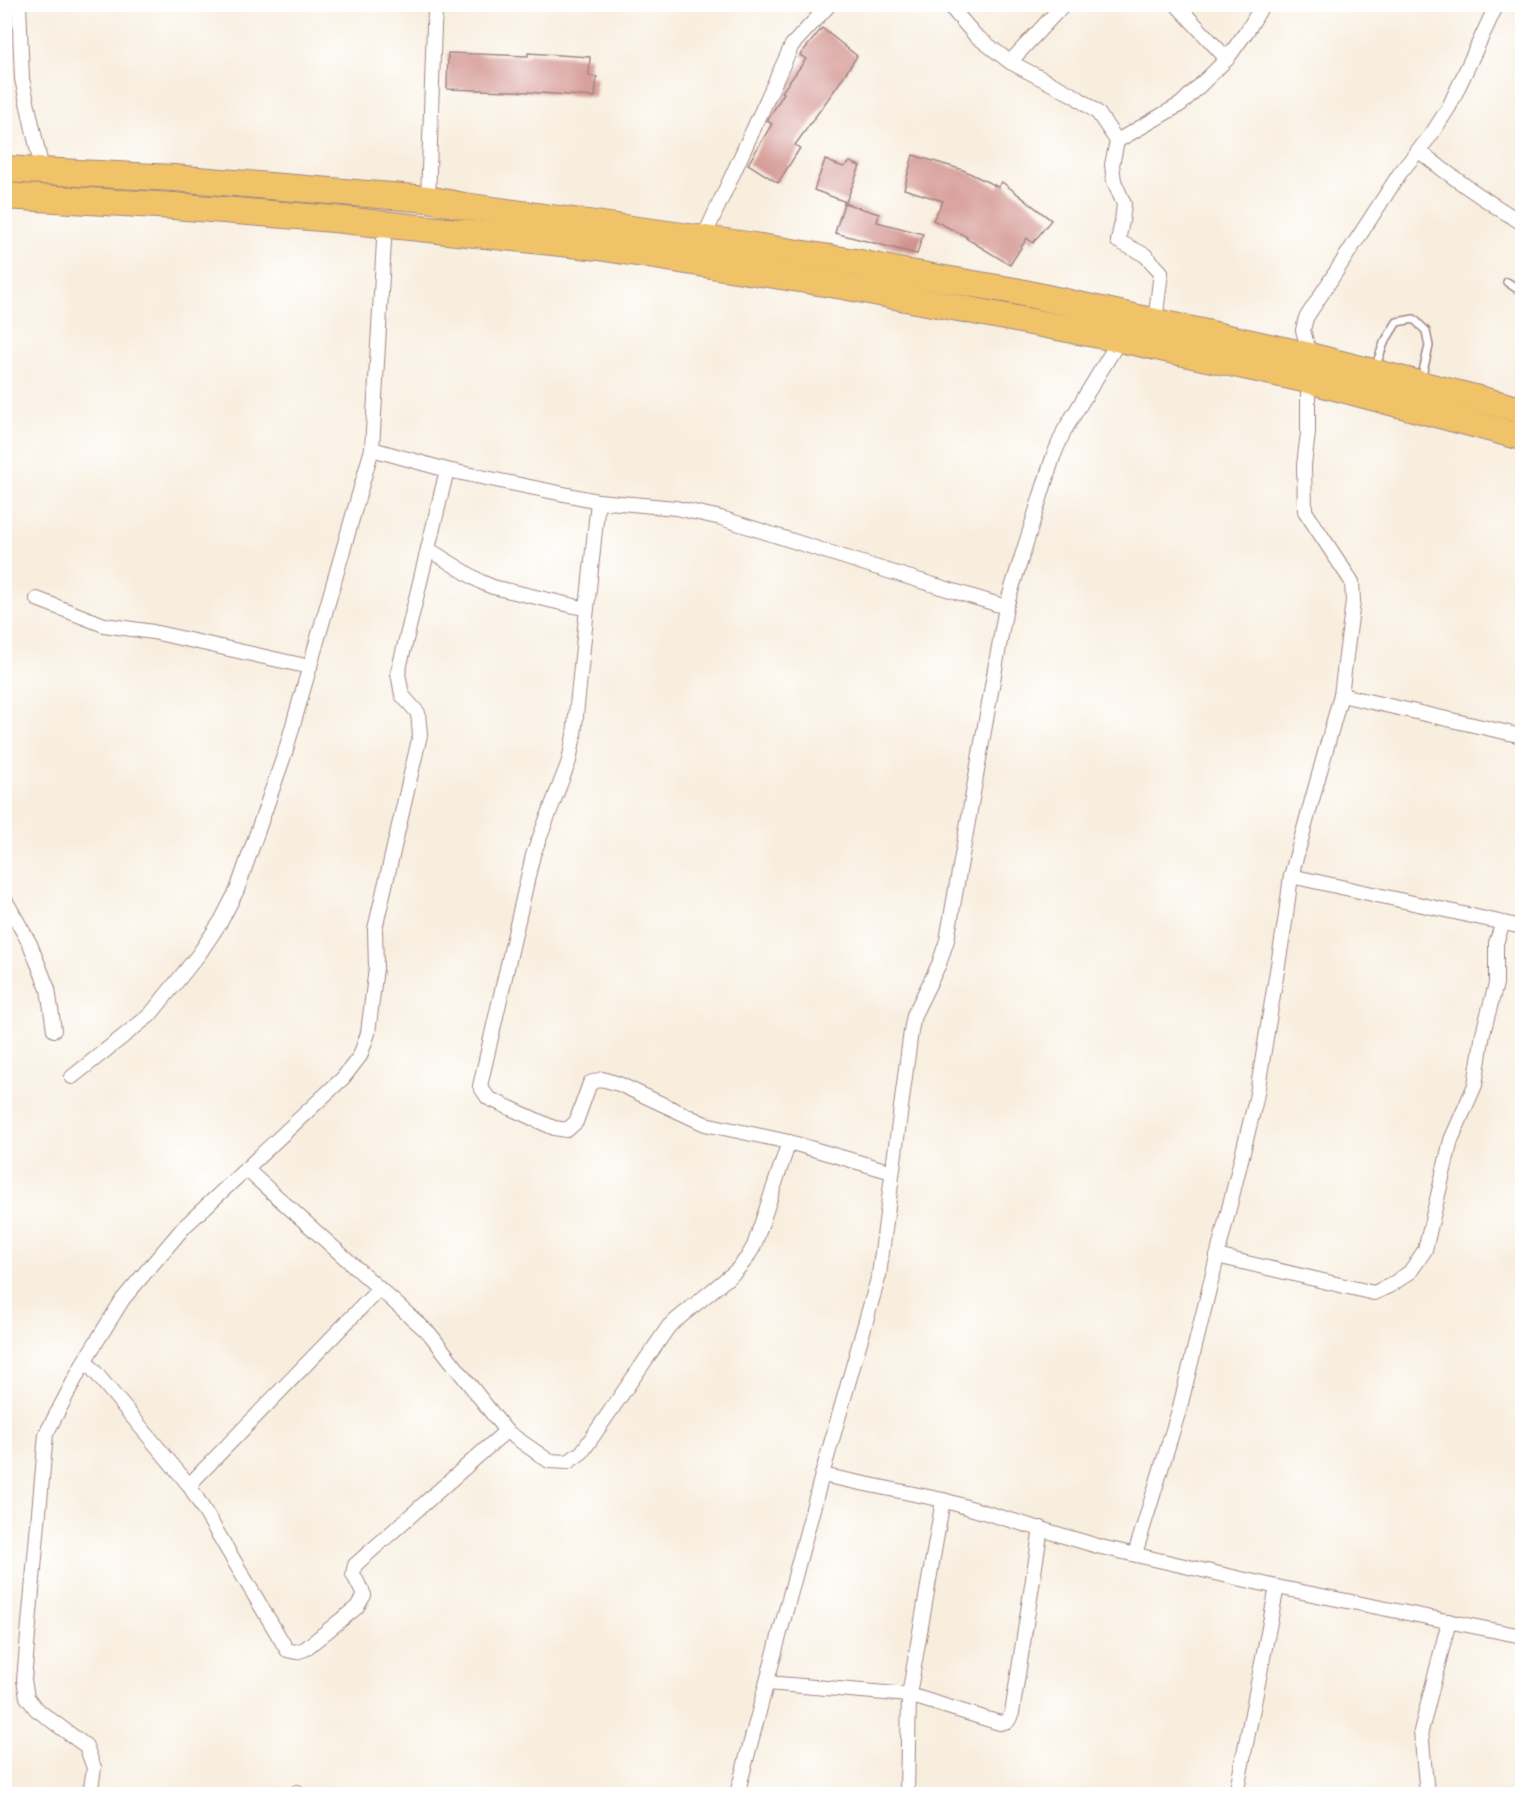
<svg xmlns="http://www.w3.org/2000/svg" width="1527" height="1799" font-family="Alegreya,serif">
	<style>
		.building { fill: #d2928d }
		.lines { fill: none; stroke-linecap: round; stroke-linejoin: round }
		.lane-casing { stroke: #a18684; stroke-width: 10 }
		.street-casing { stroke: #a18684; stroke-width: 16 }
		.highway-casing { stroke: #a18684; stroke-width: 28 }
		.lane { stroke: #fff; stroke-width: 7 }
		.street { stroke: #fff; stroke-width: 14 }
		.highway { stroke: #f0c369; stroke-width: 26 }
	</style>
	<rect width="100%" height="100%" fill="#fff"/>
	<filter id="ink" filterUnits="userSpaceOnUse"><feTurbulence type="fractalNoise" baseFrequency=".0167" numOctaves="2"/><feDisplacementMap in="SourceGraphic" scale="12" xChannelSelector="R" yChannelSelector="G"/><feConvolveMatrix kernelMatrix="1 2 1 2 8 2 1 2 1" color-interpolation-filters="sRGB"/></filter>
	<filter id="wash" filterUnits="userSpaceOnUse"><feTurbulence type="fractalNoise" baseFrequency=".008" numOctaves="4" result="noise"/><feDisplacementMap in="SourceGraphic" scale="24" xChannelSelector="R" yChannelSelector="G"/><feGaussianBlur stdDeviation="1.35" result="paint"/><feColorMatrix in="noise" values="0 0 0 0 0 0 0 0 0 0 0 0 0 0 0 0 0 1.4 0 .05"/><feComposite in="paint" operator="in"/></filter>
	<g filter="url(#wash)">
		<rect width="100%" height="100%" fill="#f8eede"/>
		<g id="blocks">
			<!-- building -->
			<g class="building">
				<polygon points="822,28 857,56 838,85 795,145 800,148 778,183 748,164 772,124 767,121 784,93 782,92 806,59 800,55"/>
				<polygon points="448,53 528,56 528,53 590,57 589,76 597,77 595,97 512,91 447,89"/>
				<polygon points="913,155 963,170 998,187 1002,182 1051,220 1033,243 1027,238 1010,265 966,238 967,237 933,220 943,201 904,189"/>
				<polygon points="825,160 843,167 850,162 860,166 846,202 814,190"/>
				<polygon points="844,203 879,214 877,222 923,234 917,254 835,233"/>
			</g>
		</g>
	</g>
	<g filter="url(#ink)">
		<use href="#blocks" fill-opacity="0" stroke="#a18684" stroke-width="1.5"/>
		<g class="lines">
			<defs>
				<g id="lane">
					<polyline points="1507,282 1522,292"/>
					<polyline points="1375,368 1384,343 1397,322 1414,319 1426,331 1429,346 1421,380"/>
				</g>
				<g id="street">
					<polyline points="19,4 22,79 42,170"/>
					<polyline points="948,4 975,35 1010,62 1075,96 1098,113 1117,141 1112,165 1114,181 1124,204 1122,221 1118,241 1145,255 1161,272 1155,322"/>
					<polyline points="1176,4 1227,59"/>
					<polyline points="1010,62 1064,4"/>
					<polyline points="1117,141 1181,104 1227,59 1249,28 1263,4"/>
					<path d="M1418 150C1451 177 1486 201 1522 223"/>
					<polyline points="428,199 434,25 436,4"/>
					<polyline points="703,239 792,45 830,4"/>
					<polyline points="1310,356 1303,330 1306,318 1400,173 1431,135 1449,107 1497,4"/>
					<polyline points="372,449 447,470 598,501 676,508 721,518 875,567 1006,607"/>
					<polyline points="598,501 574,735 569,761 533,855 480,1086 488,1098 554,1128 567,1130 576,1122 590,1083 602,1079 619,1084 705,1124 789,1142 892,1172"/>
					<polyline points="428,549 481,582 493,587 587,609"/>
					<polyline points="37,599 104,625 153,632 310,667"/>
					<polyline points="1341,695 1522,736"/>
					<polyline points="1291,876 1522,927"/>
					<polyline points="4,898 30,944 48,989 54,1030"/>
					<polyline points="72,1077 150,1015 199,954 221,921 237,890 285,753 372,449 385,224"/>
					<polyline points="246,1169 430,1334 506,1431 549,1461 568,1462 582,1452 669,1326 736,1271 747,1258 754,1246 789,1142"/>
					<polyline points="1217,1256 1374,1293 1391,1285 1410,1272 1425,1250 1451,1140 1475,1085 1483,1033 1496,984 1496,943 1503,923"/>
					<polyline points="85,1360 189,1485 287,1650 296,1652 305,1649 357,1607 364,1595 353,1574 355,1565 506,1431"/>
					<polyline points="822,1475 943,1500 1101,1547 1277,1587 1522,1636"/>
					<polyline points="189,1485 379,1289"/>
					<polyline points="1135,1554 1180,1407 1256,1099 1285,922 1291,876 1341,695 1353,601 1352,582 1305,511 1304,465 1308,433 1308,380"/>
					<polyline points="767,1683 909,1695 1000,1723 1008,1721 1012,1713 1041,1528"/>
					<polyline points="90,1794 94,1768 86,1746 36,1709 27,1697 24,1680 46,1434 85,1360 123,1299 184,1227 343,1078 360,1056 368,1033 376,968 375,929 420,735 418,713 402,695 398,673 447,470"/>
					<polyline points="296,1794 297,1792"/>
					<polyline points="737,1794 822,1475 879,1275 911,1031 914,1015 939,964 947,940 1006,607 1053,457 1064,431 1120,339"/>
					<polyline points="907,1794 909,1695 943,1500"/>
					<polyline points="1236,1794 1277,1587"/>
					<polyline points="1427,1794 1421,1731 1449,1621"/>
				</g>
				<g id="highway">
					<polyline points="4,169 173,178 428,199 464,206 741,244 855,262 898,271 1015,291 1310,356 1522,410"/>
					<polyline points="4,196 174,206 334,219 599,247 843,286 1120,339 1308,380 1522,437"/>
				</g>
			</defs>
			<!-- lane casing -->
			<use href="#lane" class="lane-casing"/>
			<!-- street casing -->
			<use href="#street" class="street-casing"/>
			<!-- highway casing -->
			<use href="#highway" class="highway-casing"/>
			<!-- lane -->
			<use href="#lane" class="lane"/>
			<!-- street -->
			<use href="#street" class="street"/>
			<!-- highway -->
			<use href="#highway" class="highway"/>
		</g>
	</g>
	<!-- margin -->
	<rect width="1527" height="1799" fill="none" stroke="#fff" stroke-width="24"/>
</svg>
